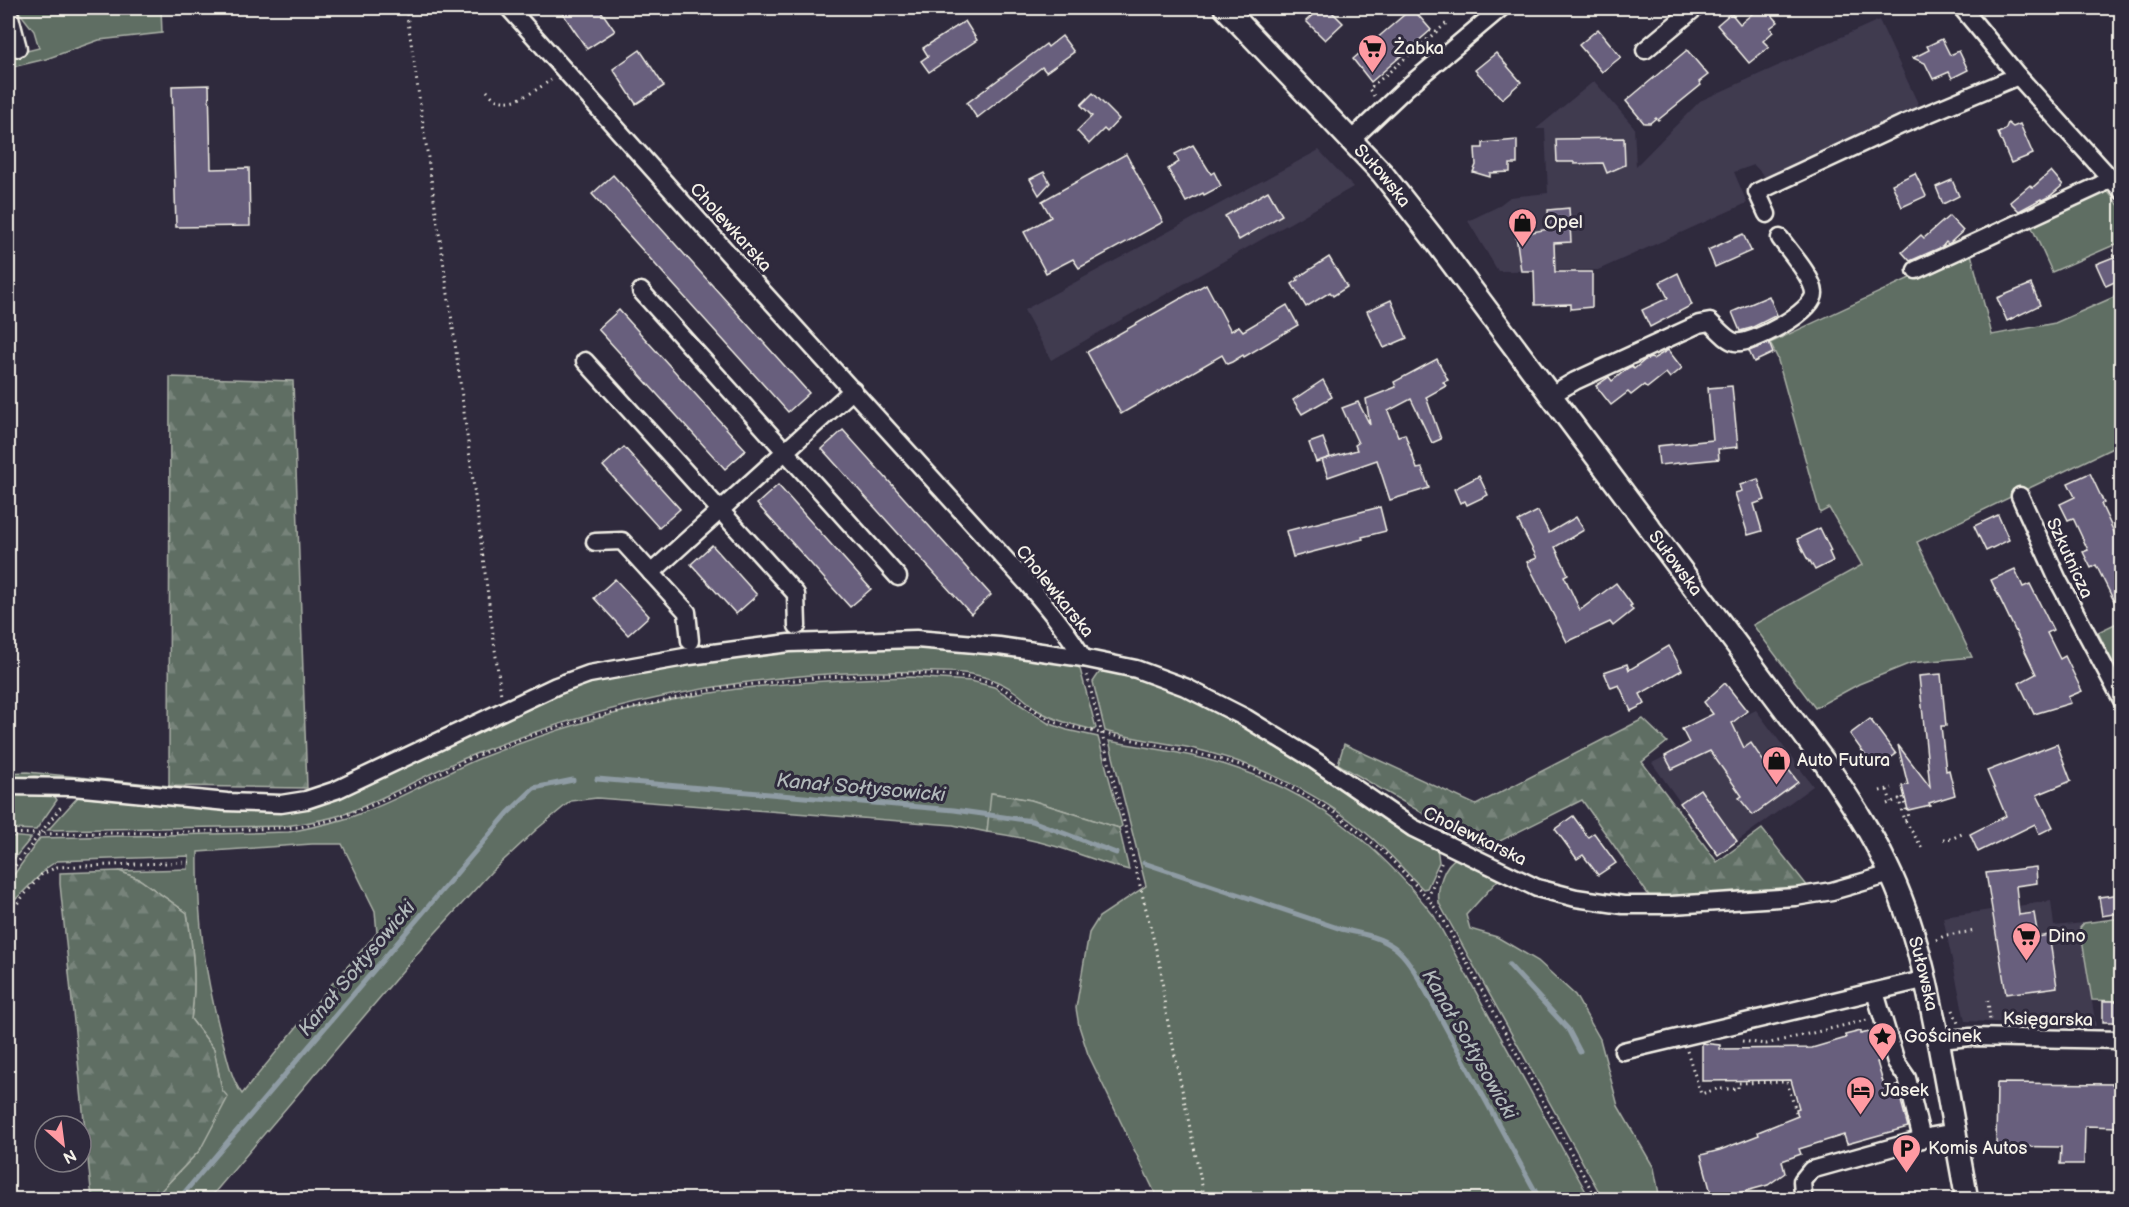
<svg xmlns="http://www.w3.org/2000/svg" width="2129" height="1207" font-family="'Balsamiq Sans',sans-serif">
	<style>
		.built { fill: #403a50 }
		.grass { fill: #5f6e64; stroke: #aab0a6; stroke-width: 1.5; fill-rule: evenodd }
		.forest { fill: url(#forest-firs); stroke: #aab0a6; stroke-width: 1.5 }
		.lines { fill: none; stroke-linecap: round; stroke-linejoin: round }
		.stream { stroke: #8f9ca4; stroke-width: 5 }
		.building { fill: #685f7d; stroke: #f4f1e8; stroke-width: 1.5 }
		.minor-casing { stroke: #f4f1e8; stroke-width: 21 }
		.major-casing { stroke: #f4f1e8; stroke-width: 26 }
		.path { stroke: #f4f1e8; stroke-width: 3; stroke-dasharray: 1.5 4.5; stroke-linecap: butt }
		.minor { stroke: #2f2a3d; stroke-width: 16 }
		.major { stroke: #2f2a3d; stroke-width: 21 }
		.labels { text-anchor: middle; stroke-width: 6; stroke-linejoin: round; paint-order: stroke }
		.poi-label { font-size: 18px; fill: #f4f1e8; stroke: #2f2a3d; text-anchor: start }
		.street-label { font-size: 18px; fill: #f4f1e8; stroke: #2f2a3d }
		.water-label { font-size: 20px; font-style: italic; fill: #b1b9ba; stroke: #2f2a3d }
	</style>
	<defs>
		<pattern id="forest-firs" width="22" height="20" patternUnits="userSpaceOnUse" patternTransform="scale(1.5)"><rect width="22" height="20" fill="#5f6e64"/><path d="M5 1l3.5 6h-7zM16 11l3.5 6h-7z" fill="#77837a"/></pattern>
	</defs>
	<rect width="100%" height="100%" fill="#2f2a3d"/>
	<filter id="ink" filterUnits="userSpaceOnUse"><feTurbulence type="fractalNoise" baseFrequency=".0167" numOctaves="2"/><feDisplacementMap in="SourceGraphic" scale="12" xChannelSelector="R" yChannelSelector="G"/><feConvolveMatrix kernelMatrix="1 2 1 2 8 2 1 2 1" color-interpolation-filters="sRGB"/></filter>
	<g filter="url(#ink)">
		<!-- built -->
		<g class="built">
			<polygon points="522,8 548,8 532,19"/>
			<polygon points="1879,20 1921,110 1767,179 1754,165 1734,172 1747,203 1598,270 1498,271 1468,221 1497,207 1510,197 1548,193 1545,129 1536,129 1594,81 1634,127 1636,166 1700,101"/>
			<polygon points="1319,150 1353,187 1051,360 1024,310"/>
			<polygon points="1756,710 1813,786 1718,855 1652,763"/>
			<polygon points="2051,901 2054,926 2084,923 2080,929 2096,1026 1965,1021 1943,917"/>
		</g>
		<!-- grass -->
		<g class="grass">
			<polygon points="16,8 161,8 162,33 99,40 46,59 8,68 8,40 11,55 39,48 34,31"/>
			<polygon points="2105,188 2121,208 2121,242 2052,272 2030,223"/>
			<polygon points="1970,250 1992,335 2055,323 2121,294 2121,444 1917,542 1972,657 1911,663 1859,684 1815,708 1753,625 1862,565 1829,508 1820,513 1777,357 1770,343"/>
			<polygon points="2121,621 2121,682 2098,632"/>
			<path d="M877 644 1074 662 1080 669 1096 728 1094 730C1075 725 1056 721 1039 711 1030 705 1023 697 1014 691 1000 681 980 675 963 673 932 670 900 672 868 672 733 676 601 704 475 754 431 771 391 796 347 813 328 820 306 823 285 826L48 830 78 797 219 810 273 812 330 800 531 706 584 683 689 661 810 647Z"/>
			<path d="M1110 669 1187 693 1310 763 1350 796 1437 847 1439 862 1427 888 1423 889C1409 875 1396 860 1381 846 1328 797 1261 764 1191 748 1163 742 1133 739 1105 731L1093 682 1099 673Z"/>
			<path d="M910 677 971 681 994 687 1048 723 1067 730 1098 737 1122 826 1119 828 1031 800 992 793 987 832 953 825 597 798 571 801 537 829 491 872 427 942 209 1199H153L200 1150 222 1090 214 1049 191 1019C197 984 193 948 187 913L139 879 119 871 188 869 189 856 57 861 48 867 15 900 8 901V883L40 838 289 832C313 827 336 823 359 814 402 799 441 774 483 757 560 727 642 703 724 691 786 682 848 679 910 677ZM312 844H342L375 911 377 933 331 985 242 1094C231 1078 228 1060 223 1042 205 977 197 920 198 852Z"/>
			<path d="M1109 741C1148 748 1188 753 1226 765 1315 793 1378 844 1434 916L1590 1199H1158L1088 1054 1079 1026 1076 1008 1089 933 1099 917 1146 886Z"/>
			<polygon points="27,772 169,786 168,791 35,776 8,780 8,773"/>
			<polygon points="8,792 52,792 57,800 36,830 10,829 8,828"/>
			<polygon points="8,836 31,838 8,866"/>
			<path d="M1458 857 1467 859 1498 880 1466 915 1470 929 1497 937 1538 961 1575 995 1600 1039 1618 1106 1654 1168 1660 1199H1603L1439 903C1437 888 1443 864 1458 857Z"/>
			<polygon points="2121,918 2121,1001 2092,1000 2080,928 2084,923"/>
		</g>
		<!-- forest -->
		<g class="forest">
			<polygon points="170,377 293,381 307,788 169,786"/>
			<polygon points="1643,719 1667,742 1642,762 1717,862 1762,829 1809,888 1650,897 1582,800 1484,849 1338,764 1344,744 1476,805"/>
			<path d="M991 793 1031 800 1119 828 1129 870C1109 865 1090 858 1070 851 1043 842 1015 836 987 832Z"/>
			<path d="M119 871 139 879 187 913C193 948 197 984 191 1019L214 1049 222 1090 228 1097 200 1150 153 1199H92L60 884V873Z"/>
		</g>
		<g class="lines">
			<!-- stream -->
			<g class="stream">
				<polyline points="597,779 954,810 1032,821 1116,853"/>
				<path d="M1144 863 1341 929C1358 933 1379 936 1394 947 1409 958 1418 978 1427 993L1540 1200"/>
				<polyline points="1509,965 1568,1029 1580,1052"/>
				<polyline points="178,1200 508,813 534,788 573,780"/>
			</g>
		</g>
		<!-- building -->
		<g class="building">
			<polygon points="559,8 599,8 615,31 587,49"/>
			<polygon points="1320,8 1328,8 1343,23 1325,40 1306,21"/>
			<polygon points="1412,8 1431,30 1371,82 1353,59"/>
			<polygon points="1759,8 1766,8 1778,22 1770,28 1773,32 1763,41 1769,47 1749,63 1717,25 1731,13 1740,24"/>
			<polygon points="965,21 977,40 929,72 921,61 928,56 923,48"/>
			<polygon points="1598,29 1621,57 1602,72 1579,45"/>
			<polygon points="1062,36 1074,52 1046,72 1042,67 977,118 967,103 1046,44 1048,47"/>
			<polygon points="1942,39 1950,55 1959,51 1968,70 1952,78 1949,72 1933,79 1925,63 1913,58 1929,50 1927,46"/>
			<polygon points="640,50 664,86 636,104 613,69"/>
			<polygon points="1687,50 1708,75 1699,82 1701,85 1658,120 1656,118 1650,123 1644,123 1626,101"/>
			<polygon points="1496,53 1521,82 1502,99 1475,70"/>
			<polygon points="209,85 211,169 249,168 250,226 176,227 172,86"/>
			<polygon points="1093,93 1119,119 1107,132 1104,129 1089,144 1077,131 1092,116 1081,105"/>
			<polygon points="2008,123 2013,127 2020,124 2033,154 2011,163 1998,133 2005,130"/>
			<polygon points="1624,138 1625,165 1607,173 1603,163 1574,164 1574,162 1557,162 1556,139"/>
			<polygon points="1517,140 1517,164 1510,164 1510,172 1490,173 1490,177 1473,172 1476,165 1475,148 1483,148 1483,143"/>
			<polygon points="1193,145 1211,174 1214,172 1221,186 1204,195 1203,193 1186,202 1168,169 1179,162 1175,154"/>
			<polygon points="1126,154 1163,222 1079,268 1073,259 1046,273 1024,232 1051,217 1042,201"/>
			<polygon points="2051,171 2063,185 2050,196 2042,200 2041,199 2019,211 2010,202 2030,185 2032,188"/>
			<polygon points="1044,172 1050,183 1039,195 1030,179"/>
			<polygon points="1915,173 1926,196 1902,207 1892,184"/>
			<polygon points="613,175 809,393 788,412 592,194"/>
			<polygon points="1952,180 1959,196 1943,204 1936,187"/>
			<polygon points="1268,191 1282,215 1239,240 1225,216"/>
			<polygon points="1569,208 1571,242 1554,243 1555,272 1592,272 1592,307 1571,309 1571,304 1535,305 1534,271 1521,271 1516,235 1549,229 1548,210"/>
			<polygon points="1949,216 1963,231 1951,242 1948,244 1946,242 1942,247 1910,261 1902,252 1921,235 1924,238"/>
			<polygon points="1743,234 1751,251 1715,267 1708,250"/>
			<polygon points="2121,254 2121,279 2106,286 2096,264"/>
			<polygon points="1329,257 1347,287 1333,296 1330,292 1306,307 1292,284 1298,280 1297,278"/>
			<polygon points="1678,273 1692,305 1650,327 1642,310 1668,298 1660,282"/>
			<polygon points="1206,284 1231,331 1239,326 1243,331 1287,305 1298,325 1244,357 1243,355 1232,362 1227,364 1222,355 1121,414 1087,352"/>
			<polygon points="2031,284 2040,305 2007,321 1997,298"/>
			<polygon points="1769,296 1777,315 1751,328 1740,331 1732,312"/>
			<polygon points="1391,300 1407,338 1384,348 1367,311"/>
			<polygon points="619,310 746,450 725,469 598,329"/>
			<polygon points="1769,343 1773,353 1754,362 1749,351"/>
			<polygon points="1668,350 1682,368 1670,378 1666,373 1647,388 1644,385 1631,395 1628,392 1611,405 1596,386 1609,377 1612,381 1628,368 1632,366 1634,369 1645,360 1651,358 1653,359"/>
			<polygon points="1437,359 1448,380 1443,382 1446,386 1426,397 1441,439 1432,443 1411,399 1388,411 1398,436 1405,434 1417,469 1422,468 1429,488 1390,500 1377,460 1328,477 1322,460 1357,450 1355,445 1358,443 1342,408 1358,402 1370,425 1366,399 1396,387 1394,382"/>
			<polygon points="1323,380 1332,397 1302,414 1293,400"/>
			<polygon points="1732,386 1738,447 1718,449 1719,459 1659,465 1657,446 1713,440 1708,388"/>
			<polygon points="843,430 991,595 971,614 822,449"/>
			<polygon points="1323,438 1330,457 1316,462 1309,443"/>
			<polygon points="624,447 680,509 659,528 603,466"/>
			<polygon points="2090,473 2104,503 2101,504 2121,547 2121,615 2096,565 2091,568 2083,552 2088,550 2073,518 2068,520 2060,504 2075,497 2068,483"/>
			<polygon points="1479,476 1488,495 1467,505 1465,501 1460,503 1454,489"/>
			<polygon points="1758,479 1765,500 1754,504 1762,531 1748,535 1735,493 1742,491 1740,485"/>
			<polygon points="778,485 871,589 850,607 757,504"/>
			<polygon points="1380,507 1386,531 1362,537 1363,539 1293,557 1286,531"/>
			<polygon points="1538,511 1549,533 1576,517 1584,530 1555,547 1568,574 1564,576 1580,610 1616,583 1632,605 1630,606 1633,610 1613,626 1610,622 1567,642 1527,562 1537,558 1518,521"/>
			<polygon points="1998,515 2009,540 1986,551 1974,526"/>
			<polygon points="1820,528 1831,551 1829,552 1833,561 1815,570 1810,561 1809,562 1797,539"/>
			<polygon points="712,545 757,595 736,614 691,564"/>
			<polygon points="2015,569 2023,587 2030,584 2053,630 2047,633 2060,659 2065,656 2082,691 2068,697 2071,703 2034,714 2019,683 2036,674 1991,580"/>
			<polygon points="615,579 649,616 628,635 594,598"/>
			<polygon points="1669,646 1682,670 1640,694 1645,704 1631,711 1619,685 1611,688 1604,672 1627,664 1629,670"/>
			<polygon points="1941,674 1946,726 1941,726 1946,771 1949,770 1955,795 1929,803 1930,805 1908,810 1902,786 1908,785 1898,745 1930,787 1919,676"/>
			<polygon points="1725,683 1747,711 1732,723 1744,748 1751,743 1772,774 1785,765 1798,782 1753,815 1739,798 1742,796 1710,751 1672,769 1665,756 1689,743 1682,729 1713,714 1704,702"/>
			<polygon points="1870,719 1896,754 1875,769 1850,734"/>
			<polygon points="2057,744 2071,781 2037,795 2053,827 2039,834 2035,824 1978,852 1970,834 2006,816 1987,771"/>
			<polygon points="1700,789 1737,841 1718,855 1680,803"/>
			<polygon points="1573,816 1588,837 1594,833 1616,863 1598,875 1583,855 1577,859 1555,829"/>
			<polygon points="2036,867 2037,883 2016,886 2019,915 2034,913 2038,937 2049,935 2057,987 2006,994 1986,873"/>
			<polygon points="2121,894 2121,908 2119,908 2119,913 2102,916 2099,897"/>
			<rect x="2103" y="1001" width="18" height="21"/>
			<polygon points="1861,1031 1861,1034 1873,1031 1881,1061 1877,1062 1885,1089 1897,1086 1908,1127 1847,1144 1844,1135 1799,1149 1801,1154 1782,1161 1785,1173 1768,1185 1739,1193 1711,1193 1701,1155 1720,1150 1759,1135 1758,1132 1798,1116 1796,1109 1799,1108 1791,1080 1702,1081 1702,1043 1720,1045 1720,1049 1812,1048 1846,1038 1845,1035"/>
			<polygon points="1997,1083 2121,1084 2121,1127 2085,1126 2084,1164 2060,1164 2061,1147 1996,1146"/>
		</g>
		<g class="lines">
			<defs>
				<g id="minor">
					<path d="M509 8 742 269 1026 582C1046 606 1067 630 1083 658"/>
					<polyline points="1962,8 2018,76 2122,191"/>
					<polyline points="8,9 18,48"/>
					<polyline points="1645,50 1695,8"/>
					<polyline points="1350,141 1406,88 1501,8"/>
					<polyline points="1767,214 1757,192 1901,125 2018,76"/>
					<polyline points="1916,270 2100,185 2110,178"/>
					<polyline points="641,291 898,577"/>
					<polyline points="585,361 796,594 797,626"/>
					<path d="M1551 395 1575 381 1699 324 1710 322C1717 328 1726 340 1735 342 1752 345 1815 311 1814 293 1813 277 1789 251 1780 238"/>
					<polyline points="2020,496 2058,580 2122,700"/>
					<polyline points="595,542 622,541 687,612 690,641"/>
					<polyline points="651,573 853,390"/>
					<polyline points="8,786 73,787 227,802 281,804 306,800 336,790 556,686 589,674 690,656 789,643 916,639 999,646 1083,658 1136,669 1185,687 1246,718 1311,758 1413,828 1537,888 1576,898 1623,905 1672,905 1795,897 1832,891 1891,874"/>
					<polyline points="1875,992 1896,1062 1907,1078 1922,1139"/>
					<polyline points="1939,1040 1971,1037 2122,1040"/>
					<polyline points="1623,1051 1927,979"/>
					<polyline points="1803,1194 1802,1181 1811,1170 1933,1136 1955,1132"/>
				</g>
				<g id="major">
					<path id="s1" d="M1225 8 1382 173 1434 239 1825 763C1847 796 1869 828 1886 864 1920 933 1932 1008 1946 1083 1953 1122 1960 1161 1967 1200"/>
				</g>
			</defs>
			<!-- minor casing -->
			<use href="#minor" class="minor-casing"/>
			<!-- major casing -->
			<use href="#major" class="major-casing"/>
			<!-- path -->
			<g class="path">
				<polyline points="406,8 453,328 501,695"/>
				<path d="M487 91C490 94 494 99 498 100 516 106 537 89 551 80"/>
				<polyline points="1374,96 1369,89 1448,22"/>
				<polyline points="1087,675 1161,969 1165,1008 1205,1200"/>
				<polyline points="1887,790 1891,802"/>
				<polyline points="1880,791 1892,788"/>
				<polyline points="1903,797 1908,817 1905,821"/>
				<polyline points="1887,804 1899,799 1903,817 1924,851"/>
				<polyline points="8,833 38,834 192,832 300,827 336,819 377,803 475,756 532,735 582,720 724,687 825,677 913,673 966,677 995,683 1051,721 1064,725 1207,756 1248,767 1281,782 1334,812 1385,853 1428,898 1444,921 1597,1200"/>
				<polyline points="1943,839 1951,839 1964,833"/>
				<polyline points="8,875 63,804"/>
				<polyline points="1428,898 1442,861"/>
				<polyline points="8,910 15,906 42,874 57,867 191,862"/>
				<polyline points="1936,940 1946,935 1976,931"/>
				<polyline points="1988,1000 1990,1022"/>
				<polyline points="1953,1010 1958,1023"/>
				<polyline points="1742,1041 1766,1044 1867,1020"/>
				<polyline points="1687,1051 1701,1094 1717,1089 1738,1089 1738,1083 1787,1082 1796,1112"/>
			</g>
			<!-- minor -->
			<use href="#minor" class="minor"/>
			<!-- major -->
			<use href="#major" class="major"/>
		</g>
	</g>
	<!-- icons -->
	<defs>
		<symbol id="supermarket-pin" viewBox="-11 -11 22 30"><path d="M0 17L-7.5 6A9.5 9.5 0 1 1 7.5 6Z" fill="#ff9aa2" stroke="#2f2a3d"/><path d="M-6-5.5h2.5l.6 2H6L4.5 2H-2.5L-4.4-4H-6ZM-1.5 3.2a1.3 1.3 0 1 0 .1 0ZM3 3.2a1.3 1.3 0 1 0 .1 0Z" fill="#111"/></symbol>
		<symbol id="shop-pin" viewBox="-11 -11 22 30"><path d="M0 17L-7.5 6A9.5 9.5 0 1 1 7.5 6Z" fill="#ff9aa2" stroke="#2f2a3d"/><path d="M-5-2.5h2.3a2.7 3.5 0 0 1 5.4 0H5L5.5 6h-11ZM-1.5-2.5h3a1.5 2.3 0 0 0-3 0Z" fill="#111"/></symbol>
		<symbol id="sight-pin" viewBox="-11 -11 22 30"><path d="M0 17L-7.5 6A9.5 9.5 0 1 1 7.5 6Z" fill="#ff9aa2" stroke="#2f2a3d"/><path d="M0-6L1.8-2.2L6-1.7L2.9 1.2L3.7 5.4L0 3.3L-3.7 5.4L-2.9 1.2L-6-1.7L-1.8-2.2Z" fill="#111"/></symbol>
		<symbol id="hotel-pin" viewBox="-11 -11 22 30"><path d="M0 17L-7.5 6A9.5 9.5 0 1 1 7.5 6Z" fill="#ff9aa2" stroke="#2f2a3d"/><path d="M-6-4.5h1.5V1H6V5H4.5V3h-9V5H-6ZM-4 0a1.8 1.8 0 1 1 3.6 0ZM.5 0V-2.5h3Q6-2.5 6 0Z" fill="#111"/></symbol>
		<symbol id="parking-pin" viewBox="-11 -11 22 30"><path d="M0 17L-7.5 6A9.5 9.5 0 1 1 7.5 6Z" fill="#ff9aa2" stroke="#2f2a3d"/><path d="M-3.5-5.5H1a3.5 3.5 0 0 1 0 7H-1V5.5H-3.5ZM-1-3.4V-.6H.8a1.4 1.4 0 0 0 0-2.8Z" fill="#111"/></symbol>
	</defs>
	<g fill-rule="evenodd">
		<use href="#supermarket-pin" x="1356" y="32" width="33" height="45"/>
		<use href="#shop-pin" x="1506" y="206" width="33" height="45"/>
		<use href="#shop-pin" x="1760" y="744" width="33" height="45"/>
		<use href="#supermarket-pin" x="2010" y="920" width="33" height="45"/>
		<use href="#sight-pin" x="1866" y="1020" width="33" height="45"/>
		<use href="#hotel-pin" x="1844" y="1074" width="33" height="45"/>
		<use href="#parking-pin" x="1890" y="1132" width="33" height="45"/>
	</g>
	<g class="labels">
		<!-- poi labels -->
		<g class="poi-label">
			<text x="1394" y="54">Żabka</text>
			<text x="1544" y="228">Opel</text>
			<text x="1797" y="766">Auto Futura</text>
			<text x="2048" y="942">Dino</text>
			<text x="1904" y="1042">Gościnek</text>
			<text x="1881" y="1096">Jasek</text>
			<text x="1928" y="1154">Komis Autos</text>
		</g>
		<!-- street labels -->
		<g class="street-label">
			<text dy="6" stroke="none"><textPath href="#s1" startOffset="230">Sułowska</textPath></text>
			<text transform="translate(731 227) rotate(48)" y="6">Cholewkarska</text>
			<text transform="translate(2070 558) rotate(65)" y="6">Szkutnicza</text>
			<text dy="6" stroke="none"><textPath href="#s1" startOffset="716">Sułowska</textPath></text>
			<text transform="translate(1055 591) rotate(51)" y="6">Cholewkarska</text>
			<text transform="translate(1475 836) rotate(26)" y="6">Cholewkarska</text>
			<text dy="6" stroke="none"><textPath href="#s1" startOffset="1200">Sułowska</textPath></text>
			<text transform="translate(2048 1019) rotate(1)" y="6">Księgarska</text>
		</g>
		<!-- water labels -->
		<g class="water-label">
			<text transform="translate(861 787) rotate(5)" y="7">Kanał Sołtysowicki</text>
			<text transform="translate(356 968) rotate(-50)" y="7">Kanał Sołtysowicki</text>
			<text transform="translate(1470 1044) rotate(60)" y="7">Kanał Sołtysowicki</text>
		</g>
	</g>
	<!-- margin -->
	<rect width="2129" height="1207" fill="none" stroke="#2f2a3d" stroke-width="30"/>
	<rect x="15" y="15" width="2099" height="1177" fill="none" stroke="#f4f1e8" stroke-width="2" filter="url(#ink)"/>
	<!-- north arrow -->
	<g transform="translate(63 1144) rotate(152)"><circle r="28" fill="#2f2a3d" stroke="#7e7a81" stroke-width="1.5"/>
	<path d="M0-4.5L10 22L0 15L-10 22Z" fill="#ff9aa2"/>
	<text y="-9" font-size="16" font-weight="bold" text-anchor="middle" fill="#f4f1e8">N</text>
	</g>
</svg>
